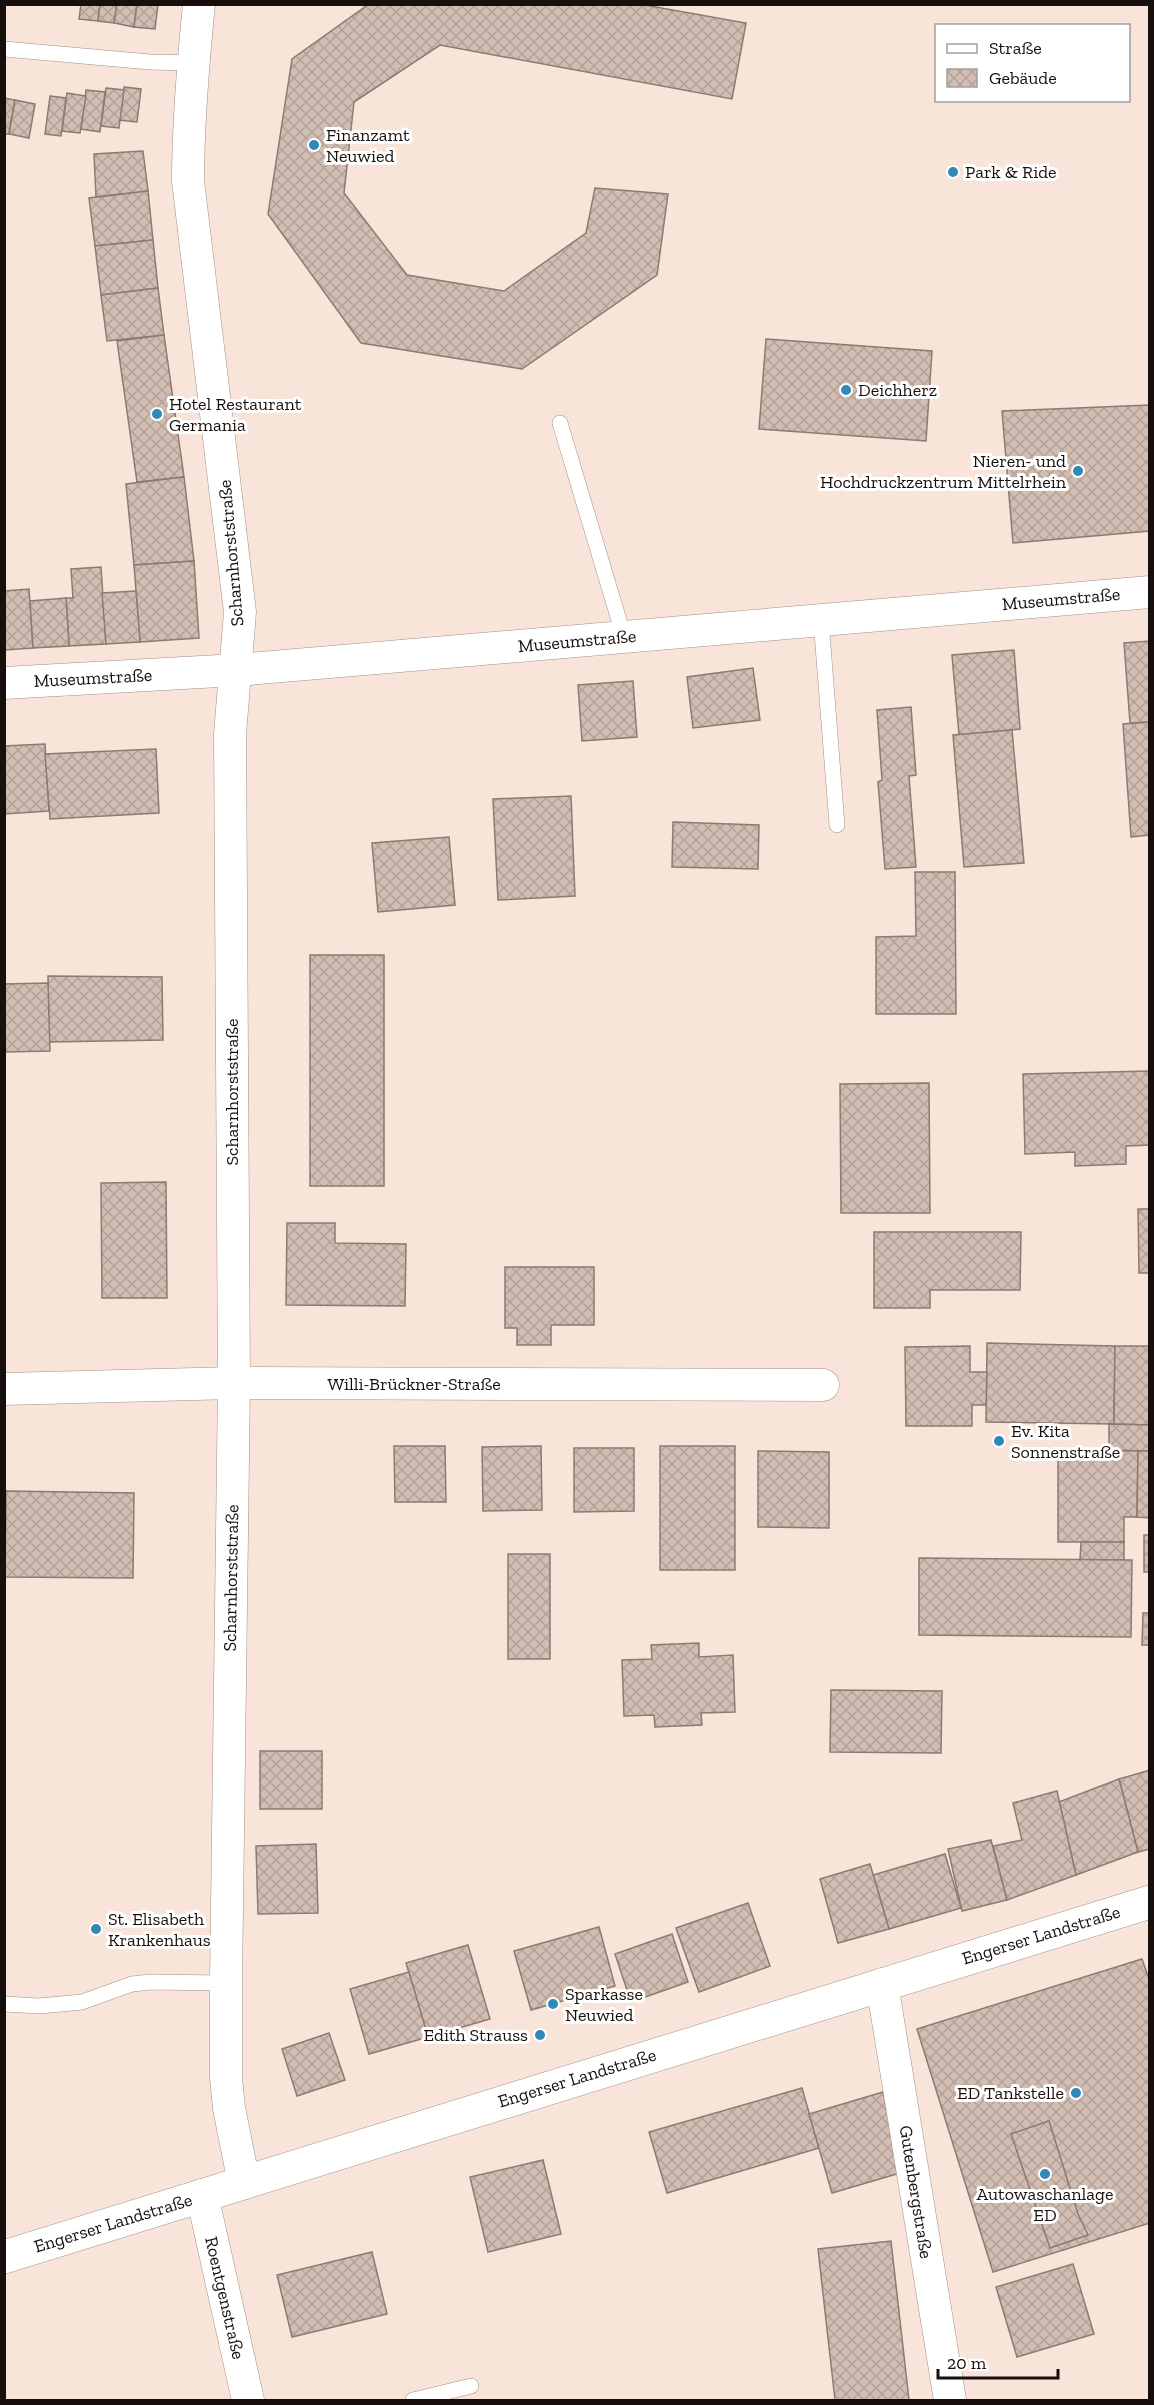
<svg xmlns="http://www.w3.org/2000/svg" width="1154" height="2405" font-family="'Zilla Slab',serif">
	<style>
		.building { fill: url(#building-cross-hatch); stroke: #8d7a70; stroke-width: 1.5 }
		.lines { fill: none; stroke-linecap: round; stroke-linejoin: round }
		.lane-casing { stroke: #a39086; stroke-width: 16 }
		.street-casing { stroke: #a39086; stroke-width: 33 }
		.secondary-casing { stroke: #a39086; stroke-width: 34 }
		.lane { stroke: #fff; stroke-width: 15 }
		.street { stroke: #fff; stroke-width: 32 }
		.secondary { stroke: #fff; stroke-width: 33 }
		.poi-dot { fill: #3088b7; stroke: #fff; stroke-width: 2 }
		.labels { text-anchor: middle; stroke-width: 6; stroke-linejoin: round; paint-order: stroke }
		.poi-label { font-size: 18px; fill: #160f0c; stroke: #fff; text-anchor: start }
		.street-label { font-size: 18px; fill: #160f0c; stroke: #fff }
	</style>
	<defs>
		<pattern id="building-cross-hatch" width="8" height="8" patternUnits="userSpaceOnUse" patternTransform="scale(1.5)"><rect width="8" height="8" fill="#d1bdb2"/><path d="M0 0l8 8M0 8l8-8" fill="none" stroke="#b3a198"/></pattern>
	</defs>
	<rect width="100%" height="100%" fill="#f8e4d8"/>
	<!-- building -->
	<g class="building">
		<polygon points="81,4 100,4 98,21 79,19"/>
		<polygon points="100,4 117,4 114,23 98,21"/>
		<polygon points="117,4 137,4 134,27 114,23"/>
		<polygon points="137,4 158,4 155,29 134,27"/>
		<polygon points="369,4 639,4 746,23 732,99 440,45 354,102 344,193 407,275 504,291 586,233 595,188 668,194 657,275 522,369 361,343 268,214 292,59"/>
		<polygon points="124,87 141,89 137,122 119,120"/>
		<polygon points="106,88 124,90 119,128 101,126"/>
		<polygon points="86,90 105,92 100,132 81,129"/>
		<polygon points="67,93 86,96 80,133 62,131"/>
		<polygon points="50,96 66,98 61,136 45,134"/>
		<polygon points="4,98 15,100 9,134 4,134"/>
		<polygon points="15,100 35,104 29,138 9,134"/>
		<polygon points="143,151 148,191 96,197 94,154"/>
		<polygon points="148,191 153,240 95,246 89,198"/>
		<polygon points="153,240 158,288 101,295 95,246"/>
		<polygon points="158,288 164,335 107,341 101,295"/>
		<polygon points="164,335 184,477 137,482 117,341"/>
		<polygon points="766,339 932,351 926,441 759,429"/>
		<polygon points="1150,405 1150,531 1013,543 1002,411"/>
		<polygon points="184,477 194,561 134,565 126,484"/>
		<polygon points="194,561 199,638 140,642 134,565"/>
		<polygon points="101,567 106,644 69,646 66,598 73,598 71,569"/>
		<polygon points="29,589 33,648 4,650 4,591"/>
		<polygon points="136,591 140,642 106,644 102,593"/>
		<polygon points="66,598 69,646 33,648 30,601"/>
		<polygon points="1150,641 1150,722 1130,723 1124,643"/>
		<polygon points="1014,650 1020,729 959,735 952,655"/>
		<polygon points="753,668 760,720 693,728 687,677"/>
		<polygon points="633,681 637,737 582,741 578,685"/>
		<polygon points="911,707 916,775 909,776 916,867 885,869 878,782 882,780 877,710"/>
		<polygon points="1150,722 1150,835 1131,837 1123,724"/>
		<polygon points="1012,730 1024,863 964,867 953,735"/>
		<polygon points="45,744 49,811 4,814 4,746"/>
		<polygon points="156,749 159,813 50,819 45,754"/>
		<polygon points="571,796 575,896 498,900 493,799"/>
		<polygon points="673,822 759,825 758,869 672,867"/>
		<polygon points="449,837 455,905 378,912 372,843"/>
		<polygon points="915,872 955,872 956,1014 876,1014 876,937 916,936"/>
		<rect x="310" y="955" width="74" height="231"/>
		<polygon points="48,976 162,977 163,1040 49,1042"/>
		<polygon points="48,983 50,1051 4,1052 4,984"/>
		<polygon points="1150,1071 1150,1145 1126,1146 1126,1164 1075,1166 1075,1152 1025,1154 1023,1074"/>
		<polygon points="929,1083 930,1213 841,1213 840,1084"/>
		<polygon points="166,1182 167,1298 102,1298 101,1183"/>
		<polygon points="1138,1209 1150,1209 1150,1273 1139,1273"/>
		<polygon points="287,1223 335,1223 335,1243 406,1244 405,1306 286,1305"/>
		<polygon points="874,1232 1021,1232 1020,1290 930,1290 930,1308 874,1308"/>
		<polygon points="505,1267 594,1267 594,1325 551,1325 551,1345 517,1345 517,1328 505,1328"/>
		<polygon points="987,1343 1115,1346 1114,1424 986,1422"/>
		<polygon points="970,1346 970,1372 987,1372 986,1405 972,1405 972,1426 906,1426 905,1347"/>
		<polygon points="1115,1346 1150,1346 1150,1425 1114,1424"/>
		<polygon points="1109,1424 1150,1425 1150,1451 1109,1450"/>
		<polygon points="394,1446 445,1446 446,1502 395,1502"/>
		<polygon points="541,1446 542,1510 483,1511 482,1447"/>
		<rect x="660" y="1446" width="75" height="124"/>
		<polygon points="574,1448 634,1448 634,1511 574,1512"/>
		<polygon points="1058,1450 1138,1451 1137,1517 1124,1517 1124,1542 1058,1542"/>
		<polygon points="758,1451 829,1452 829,1528 758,1527"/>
		<polygon points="1138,1451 1150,1451 1150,1518 1137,1517"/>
		<polygon points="6,1491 134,1493 133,1578 5,1577"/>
		<rect x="1144" y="1535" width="6" height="37"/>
		<polygon points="1081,1542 1124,1542 1124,1560 1080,1560"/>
		<rect x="508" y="1554" width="42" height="105"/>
		<polygon points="919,1558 1132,1560 1131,1637 919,1635"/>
		<polygon points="1143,1613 1150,1613 1150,1645 1142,1645"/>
		<polygon points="699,1643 699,1657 733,1655 735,1712 701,1713 702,1725 655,1727 654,1715 624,1716 622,1660 652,1659 651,1645"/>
		<polygon points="831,1690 942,1691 941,1753 830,1752"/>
		<rect x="260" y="1751" width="62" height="58"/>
		<polygon points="1150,1770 1150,1849 1138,1852 1119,1779"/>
		<polygon points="1119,1779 1138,1852 1076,1875 1059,1802"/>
		<polygon points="1057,1791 1076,1875 1007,1900 993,1846 1022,1840 1013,1803"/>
		<polygon points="991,1840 1007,1900 962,1911 948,1849"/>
		<polygon points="316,1844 318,1913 258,1914 256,1846"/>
		<polygon points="945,1854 961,1908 889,1929 873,1875"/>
		<polygon points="870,1864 889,1929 838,1943 820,1879"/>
		<polygon points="748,1903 770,1966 699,1992 676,1928"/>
		<polygon points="599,1927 615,1986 531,2010 514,1951"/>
		<polygon points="672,1934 688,1982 631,2002 615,1954"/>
		<polygon points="468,1945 490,2019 428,2037 406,1963"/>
		<polygon points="1142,1959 1150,1982 1150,2223 993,2272 917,2029"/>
		<polygon points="409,1972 428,2037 369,2054 350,1989"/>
		<polygon points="329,2033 345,2080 297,2096 282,2049"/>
		<polygon points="802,2088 819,2148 667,2193 649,2132"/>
		<polygon points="883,2092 907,2171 832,2193 809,2114"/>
		<polygon points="1049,2121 1078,2214 1088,2235 1050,2248 1011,2134"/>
		<polygon points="543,2160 561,2234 488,2252 470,2177"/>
		<polygon points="891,2241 909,2400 835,2400 818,2249"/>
		<polygon points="372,2252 387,2314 292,2337 277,2275"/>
		<polygon points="1073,2264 1094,2334 1017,2357 996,2287"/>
	</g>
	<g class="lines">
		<defs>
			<g id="lane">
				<polyline points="4,49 150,62 192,63"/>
				<polyline points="560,423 624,637"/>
				<polyline points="821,620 837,825"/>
				<polyline points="4,2004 39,2006 82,2002 132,1984 150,1982 226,1983"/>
				<polyline points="413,2400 471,2386"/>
			</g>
			<g id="street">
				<path d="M199 4C193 64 188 122 188 181L240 612 230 734 234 1383 226 1983V2078L229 2108 244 2183"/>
				<polyline points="4,683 237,670 1150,592"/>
				<polyline points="4,1389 234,1383 823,1385"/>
				<polyline points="882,1984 950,2400"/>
				<polyline points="202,2195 248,2400"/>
			</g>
			<polyline id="secondary" points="4,2257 1150,1902"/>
		</defs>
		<!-- lane casing -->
		<use href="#lane" class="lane-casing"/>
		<!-- street casing -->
		<use href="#street" class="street-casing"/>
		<!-- secondary casing -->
		<use href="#secondary" class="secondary-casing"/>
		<!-- lane -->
		<use href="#lane" class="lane"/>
		<!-- street -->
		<use href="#street" class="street"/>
		<!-- secondary -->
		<use href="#secondary" class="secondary"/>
	</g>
	<!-- markers -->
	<g class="poi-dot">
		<circle cx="314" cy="145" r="6"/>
		<circle cx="953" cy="172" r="6"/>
		<circle cx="846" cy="390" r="6"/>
		<circle cx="157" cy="414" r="6"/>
		<circle cx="1078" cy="471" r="6"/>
		<circle cx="999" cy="1441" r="6"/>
		<circle cx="96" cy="1929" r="6"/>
		<circle cx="553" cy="2004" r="6"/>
		<circle cx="540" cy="2035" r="6"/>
		<circle cx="1076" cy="2093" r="6"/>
		<circle cx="1045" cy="2174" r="6"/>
	</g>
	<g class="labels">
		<!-- poi labels -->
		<g class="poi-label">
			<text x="326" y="141">Finanzamt<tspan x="326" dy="21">Neuwied</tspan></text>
			<text x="965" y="178">Park &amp; Ride</text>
			<text x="858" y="396">Deichherz</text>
			<text x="169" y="410">Hotel Restaurant<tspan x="169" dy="21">Germania</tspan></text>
			<text x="1066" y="467" text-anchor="end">Nieren- und<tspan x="1066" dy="21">Hochdruckzentrum Mittelrhein</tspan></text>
			<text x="1011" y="1437">Ev. Kita<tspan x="1011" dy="21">Sonnenstraße</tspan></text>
			<text x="108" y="1925">St. Elisabeth<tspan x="108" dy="21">Krankenhaus</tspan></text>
			<text x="565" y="2000">Sparkasse<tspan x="565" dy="21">Neuwied</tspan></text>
			<text x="528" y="2041" text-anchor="end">Edith Strauss</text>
			<text x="1064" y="2099" text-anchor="end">ED Tankstelle</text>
			<text x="1045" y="2200" text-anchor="middle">Autowaschanlage<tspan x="1045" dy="21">ED</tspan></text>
		</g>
		<!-- street labels -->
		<g class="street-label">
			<text transform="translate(231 553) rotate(-95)" y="6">Scharnhorststraße</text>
			<text transform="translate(1061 599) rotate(-5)" y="6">Museumstraße</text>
			<text transform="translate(577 641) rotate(-5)" y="6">Museumstraße</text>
			<text transform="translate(93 678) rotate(-3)" y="6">Museumstraße</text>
			<text transform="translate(232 1092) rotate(-90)" y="6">Scharnhorststraße</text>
			<text x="414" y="1390">Willi-Brückner-Straße</text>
			<text transform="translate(231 1578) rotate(-89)" y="6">Scharnhorststraße</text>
			<text transform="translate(1041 1935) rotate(-17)" y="6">Engerser Landstraße</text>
			<text transform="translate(577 2078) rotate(-17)" y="6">Engerser Landstraße</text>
			<text transform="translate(916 2192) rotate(81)" y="6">Gutenbergstraße</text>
			<text transform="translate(113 2223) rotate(-17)" y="6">Engerser Landstraße</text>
			<text transform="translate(225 2298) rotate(77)" y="6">Roentgenstraße</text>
		</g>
	</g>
	<!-- border -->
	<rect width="1154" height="2405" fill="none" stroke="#160f0c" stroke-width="12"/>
	<!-- legend -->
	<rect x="935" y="24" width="195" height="78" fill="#ffffff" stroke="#a29f9e" stroke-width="1.5"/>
	<rect x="947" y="44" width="30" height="9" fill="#ffffff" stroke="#a29f9e" stroke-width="1.5"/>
	<text x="989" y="54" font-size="18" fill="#160f0c">Straße</text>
	<rect x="947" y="69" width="30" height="18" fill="url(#building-cross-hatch)" stroke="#a29f9e" stroke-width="1.5"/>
	<text x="989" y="84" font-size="18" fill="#160f0c">Gebäude</text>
	<!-- scale -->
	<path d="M938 2369v9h120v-9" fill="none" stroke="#160f0c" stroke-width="3"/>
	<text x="947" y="2369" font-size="18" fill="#160f0c" stroke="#ffffff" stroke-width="4.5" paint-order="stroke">20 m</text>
</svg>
